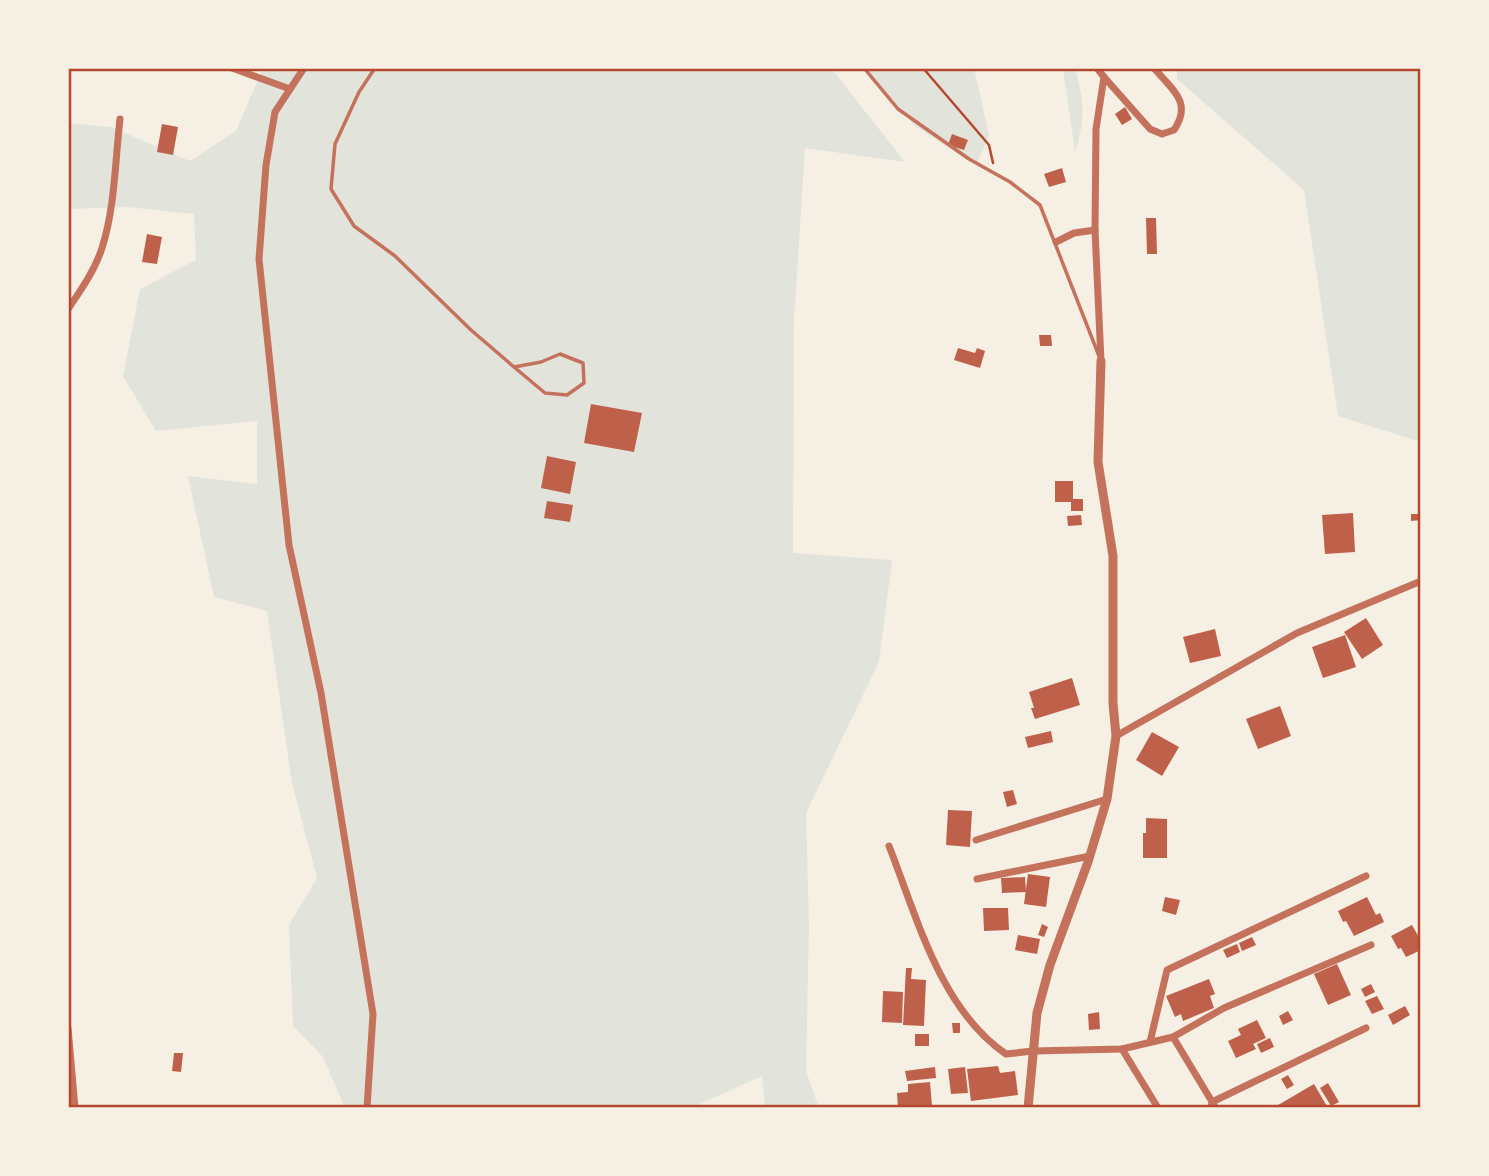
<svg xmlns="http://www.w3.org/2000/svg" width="1489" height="1176" font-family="Roboto,sans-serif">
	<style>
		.green { fill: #e2e4dc }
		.building { fill: #bf614a }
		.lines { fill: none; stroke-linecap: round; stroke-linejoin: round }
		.path { stroke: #b5482f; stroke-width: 2.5 }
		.service { stroke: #c5725c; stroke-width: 3.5 }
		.minor { stroke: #c5725c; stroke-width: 7 }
		.tertiary { stroke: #c5725c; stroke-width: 9 }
		.neatline { fill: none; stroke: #b5482f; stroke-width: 2.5 }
	</style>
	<rect width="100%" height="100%" fill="#f6efe4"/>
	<!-- green -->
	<g class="green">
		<polygon points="263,68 831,68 905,162 805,148 794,320 793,553 892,560 879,662 806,813 809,926 806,1071 819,1108 765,1108 762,1076 691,1108 345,1108 323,1057 293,1026 289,925 317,878 292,783 267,611 214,597 188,476 257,484 257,421 156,431 123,376 140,289 196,260 194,214 127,207 68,209 68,123 111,127 190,161 236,131"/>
		<polygon points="865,68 974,68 989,135 976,165 915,126"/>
		<path d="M1063 68H1075C1084 103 1086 117 1075 152Z"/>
		<polygon points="1177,68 1421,68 1421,442 1338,416 1304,190 1177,79"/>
	</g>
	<!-- building -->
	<g class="building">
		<polygon points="1125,107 1132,119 1122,125 1115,114"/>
		<polygon points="162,124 178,127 173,155 157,152"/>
		<polygon points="952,134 968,140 964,150 948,145"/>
		<polygon points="1062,168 1066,182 1049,187 1044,174"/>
		<polygon points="1146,218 1156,218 1157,254 1147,254"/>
		<polygon points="147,234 162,237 157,264 142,262"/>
		<polygon points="1039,335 1051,335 1052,346 1040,346"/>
		<polygon points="958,348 975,353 977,348 985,351 980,368 954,360"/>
		<polygon points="591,404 642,413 634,452 584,443"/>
		<polygon points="547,456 576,462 570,494 541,488"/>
		<polygon points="1055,481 1073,481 1073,499 1083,499 1083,511 1071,511 1071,502 1055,502"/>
		<polygon points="547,501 573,505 570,522 544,518"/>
		<polygon points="1353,513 1355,552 1325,554 1322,515"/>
		<polygon points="1411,514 1421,514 1421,520 1411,521"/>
		<polygon points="1081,515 1082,525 1068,526 1067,516"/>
		<polygon points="1366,618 1383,645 1362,659 1344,632"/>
		<polygon points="1215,629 1221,656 1190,663 1183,637"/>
		<polygon points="1345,635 1356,667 1323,678 1312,647"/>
		<polygon points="1072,678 1080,705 1035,719 1031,708 1034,708 1029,692"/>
		<polygon points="1280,706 1291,736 1258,749 1246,719"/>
		<polygon points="1051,731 1053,742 1028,748 1025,737"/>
		<polygon points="1152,732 1179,747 1162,776 1136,760"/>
		<polygon points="1013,790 1017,804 1007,807 1003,792"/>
		<polygon points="948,810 972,811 970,847 946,845"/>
		<polygon points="1146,818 1167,819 1167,858 1143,858 1143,833 1146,833"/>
		<polygon points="1028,874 1050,877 1046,907 1024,904"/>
		<polygon points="1025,877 1026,892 1002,893 1001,878"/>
		<polygon points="1165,897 1180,900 1176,915 1162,911"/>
		<polygon points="1367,897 1376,915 1380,913 1384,922 1354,936 1346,921 1343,922 1338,911"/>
		<polygon points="983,908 1008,908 1009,930 984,931"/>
		<polygon points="1042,924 1048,927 1044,937 1038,935"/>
		<polygon points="1412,925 1421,941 1421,950 1406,957 1401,948 1398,949 1391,936"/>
		<polygon points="1018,935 1040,939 1037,954 1015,950"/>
		<polygon points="1252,937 1256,945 1242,951 1239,943"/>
		<polygon points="1237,944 1240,952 1227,958 1223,950"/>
		<polygon points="1337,964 1351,995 1328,1005 1314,974"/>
		<polygon points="906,968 912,968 911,979 926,980 924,1026 903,1025"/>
		<polygon points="1209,979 1215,994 1210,996 1214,1008 1183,1021 1181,1014 1175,1017 1166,996"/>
		<polygon points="1371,984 1375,992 1365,997 1361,989"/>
		<polygon points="883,991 903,992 902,1023 882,1022"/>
		<polygon points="1377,996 1384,1009 1372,1014 1365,1001"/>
		<polygon points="1405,1006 1410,1015 1393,1025 1388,1015"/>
		<polygon points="1288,1011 1293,1020 1283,1025 1279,1016"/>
		<polygon points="1099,1012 1100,1029 1089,1030 1088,1014"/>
		<polygon points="1257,1020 1266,1038 1253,1044 1256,1049 1236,1058 1228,1041 1241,1035 1238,1029"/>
		<polygon points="952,1023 960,1023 960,1033 953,1033"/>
		<rect x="915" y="1034" width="14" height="12"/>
		<polygon points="1270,1038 1274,1047 1261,1053 1257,1044"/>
		<polygon points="174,1053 183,1053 181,1072 172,1071"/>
		<polygon points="998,1066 1000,1073 1015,1071 1018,1095 971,1101 967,1069"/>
		<polygon points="935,1067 936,1078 907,1081 905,1071"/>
		<polygon points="965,1067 968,1093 951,1094 948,1069"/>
		<polygon points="1288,1075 1294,1085 1287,1089 1281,1079"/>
		<polygon points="930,1082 932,1106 898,1108 897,1093 908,1092 908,1084"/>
		<polygon points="1328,1083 1339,1102 1331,1106 1320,1088"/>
		<polygon points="1314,1084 1328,1108 1273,1108"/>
	</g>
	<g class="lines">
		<!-- path -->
		<polyline class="path" points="923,68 989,145 993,163"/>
		<!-- service -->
		<g class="service">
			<polyline points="375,68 359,92 335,144 331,189 354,226 395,256 471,330 514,367 545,393 567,395 584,383 583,363 560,354 541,362 514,367"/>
			<polyline points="864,68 898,109 969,159 1010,182 1040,205 1099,356"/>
		</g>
		<!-- minor -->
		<g class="minor">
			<polyline points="232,68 290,89"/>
			<polyline points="304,68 275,112 266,165 259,259 289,545 321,693 373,1014 367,1108"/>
			<polyline points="1097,68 1104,77"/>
			<polyline points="1056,242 1074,233 1095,230"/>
			<path d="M68 309C81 290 95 270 102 248 115 207 115 162 120 119"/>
			<path d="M1101 361 1095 230 1096 129 1104 77 1150 129 1162 134 1174 130C1193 102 1172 90 1154 68"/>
			<polyline points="1116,736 1297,633 1421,581"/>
			<polyline points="976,840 1107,799"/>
			<path d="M889 846C917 917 940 1009 1006 1054L1033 1051 1122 1049 1173 1037 1224 1008 1371 945"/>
			<polyline points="977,879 1090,856"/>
			<polyline points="68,1028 75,1108"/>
			<polyline points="1173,1037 1214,1105"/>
			<polyline points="1150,1042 1167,970 1366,876"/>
			<polyline points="1122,1049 1158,1108"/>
			<polyline points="1211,1108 1212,1102 1366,1028"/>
		</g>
		<!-- tertiary -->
		<polyline class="tertiary" points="1028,1108 1037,1013 1050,965 1088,862 1107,799 1116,736 1113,703 1113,556 1098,462 1101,361"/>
	</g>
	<!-- border -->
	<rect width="1489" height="1176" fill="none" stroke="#f6efe4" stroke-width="140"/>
	<rect x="70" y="70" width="1349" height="1036" class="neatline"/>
</svg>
